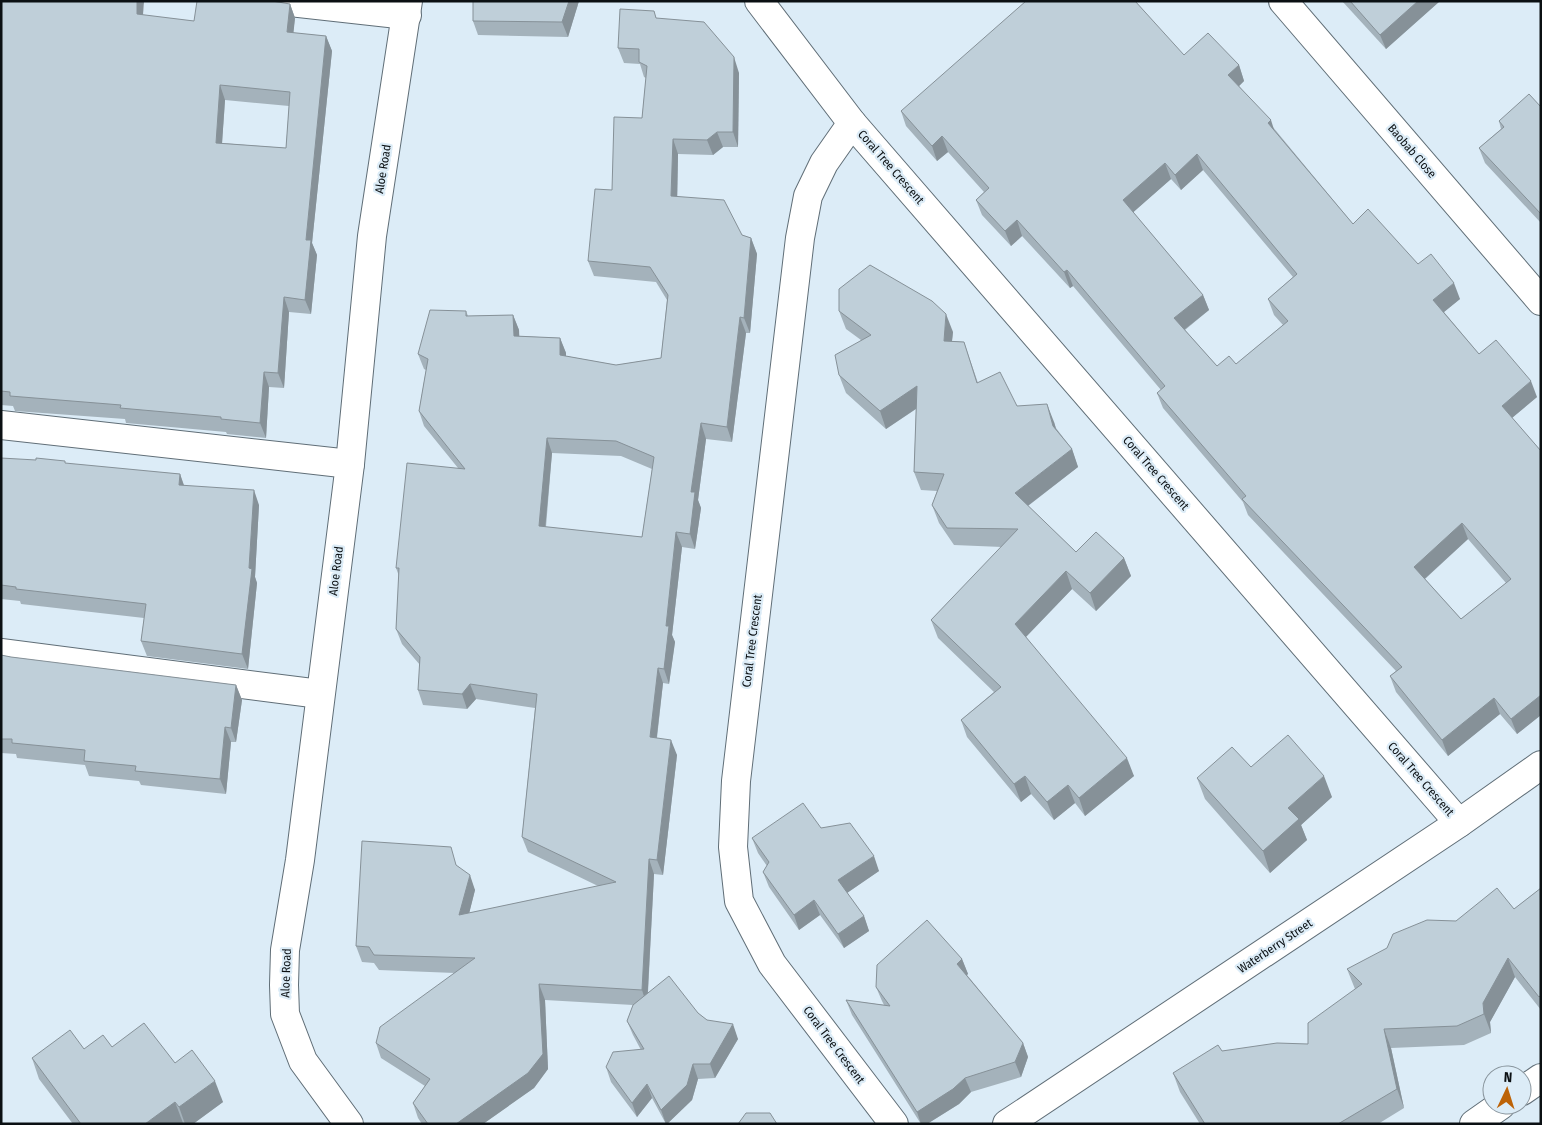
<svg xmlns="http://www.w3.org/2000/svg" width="1542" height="1125" font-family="'Fira Sans Condensed',sans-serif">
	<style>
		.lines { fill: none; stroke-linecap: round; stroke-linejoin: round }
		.street-casing { stroke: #606e77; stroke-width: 30 }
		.street { stroke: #fff; stroke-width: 28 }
		.wall { fill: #a4b2bb; fill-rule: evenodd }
		.shaded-wall { fill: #869198 }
		.building { fill: #bfcfd9; stroke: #869198; fill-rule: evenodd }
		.labels { text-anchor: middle; stroke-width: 4.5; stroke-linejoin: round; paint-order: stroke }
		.street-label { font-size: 12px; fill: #0b1013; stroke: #dcecf7 }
	</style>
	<rect width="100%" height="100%" fill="#dcecf7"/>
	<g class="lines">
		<defs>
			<g id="street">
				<polyline points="281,1 407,15"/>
				<polyline points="759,1 852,123 1459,823"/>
				<polyline points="1283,1 1541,301"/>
				<polyline points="852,123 824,163 808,196 800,238 736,781 733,847 739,901 772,964 894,1124"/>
				<polyline points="1,425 350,464"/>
				<polyline points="1,653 320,694"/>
				<polyline points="1522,1091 1541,1078"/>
				<polyline points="349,1124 303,1061 285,1014 284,985 285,950 300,860 350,464 372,236 408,1"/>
				<polyline points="1007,1124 1459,823 1541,765"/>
				<polyline points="1474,1124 1501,1105"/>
			</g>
		</defs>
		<!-- street casing -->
		<use href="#street" class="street-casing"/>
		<!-- street -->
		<use href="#street" class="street"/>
	</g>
	<!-- wall -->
	<g class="wall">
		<path d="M1 1 194 21 290 4 295 18 293 33 326 36 332 51 312 243 317 255 311 314 289 312 284 388 269 387 266 438 227 434 226 432 126 423 125 419 15 411 13 406 1 405ZM225 100 289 106 286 148 222 143Z"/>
		<polygon points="579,1 568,37 478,35 473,21"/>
		<polygon points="1342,1 1440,1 1386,49"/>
		<path d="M654 11 656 18 739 73 738 147H723L713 155 678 154 677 196 742 235 751 238 757 254 750 333H746L732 442 706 439 698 500 701 508 695 549 682 547 672 635 675 642 669 684 663 683 657 738 677 755 663 875 654 874 648 993 698 1013 707 1020 738 1039 715 1078 698 1079 692 1100 667 1124H666L652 1098 637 1117 611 1082 606 1067 641 1050 633 1035 627 1021 633 1005 545 1000 548 1069 534 1088 483 1124H422L418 1118 413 1103 425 1086 381 1058 376 1043 455 973 379 970 374 963 362 962 356 946 458 866 475 890 469 913 598 886 528 852 522 837 535 708 476 699 467 709 423 705 418 690 420 665 402 644 396 629 399 576 396 568 458 468 424 426 419 411 426 370 424 369 418 354 466 311 468 316 513 315 519 330V336L560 338 566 353V356L616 365 661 358 667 300 656 282 594 276 588 261 612 190 642 118 646 78 644 77 640 64 624 63 618 48ZM552 453 621 456 652 469 642 537 546 527Z"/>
		<path d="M1184 55 1239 65 1244 81 1239 86 1353 224 1418 264 1460 299 1444 312 1479 354 1537 397 1512 418 1541 451V715L1517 734 1500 714 1448 756 1396 692 1390 676 1396 671 1248 515 1243 502 1163 408 1157 393 1161 390 1073 286 1070 288 1022 236 1011 246 982 215 976 200 984 192 948 152 937 161 906 126 901 111ZM1203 170 1293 277 1268 299 1274 315 1283 325 1236 364 1217 366 1185 330 1209 310 1203 295 1133 212 1171 179 1181 190ZM1468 539 1506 583 1461 619 1425 579Z"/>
		<polygon points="1541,107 1541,223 1485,163 1479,148 1501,129 1499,121"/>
		<polygon points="839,311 953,332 952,341 964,342 978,383 1017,406 1054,422 1056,428 1072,449 1078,467 1028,506 1076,552 1124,558 1131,576 1096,611 1072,589 1026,637 1134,776 1085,816 1075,803 1054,820 1031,794 1021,802 967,737 961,720 994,692 938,638 931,620 1002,547 954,545 939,523 932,505 937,491 921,490 914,472 916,409 886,429 846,393 839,375 861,340 846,329"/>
		<polygon points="1,458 180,474 184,485 259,505 255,577 257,583 248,669 147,656 141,641 144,618 21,604 20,601 1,599"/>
		<polygon points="1,655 11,657 236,685 242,700 236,742 231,742 226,794 141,785 139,781 89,776 85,765 17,758 16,754 1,753"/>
		<polygon points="1251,767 1332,797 1301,825 1307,840 1270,873 1205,799 1197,778"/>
		<polygon points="821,828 879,871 847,893 864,916 869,931 844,948 820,915 799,930 769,887 763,872 767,866 758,853 752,838"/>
		<polygon points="1541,888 1541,1010 1515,977 1490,1022 1491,1033 1464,1045 1391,1048 1404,1108 1378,1124 1200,1124 1180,1092 1173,1073 1222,1051 1308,1044 1355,989 1347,969 1456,921 1514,909"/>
		<polygon points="962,959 968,974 967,975 1023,1043 1028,1057 1021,1077 971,1092 959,1104 927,1124 921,1124 852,1015 846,1000 884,1005 882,1001 876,987"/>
		<polygon points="112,1047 175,1063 223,1102 193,1124 183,1124 183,1123 181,1124 73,1124 39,1079 32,1058 84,1049"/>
	</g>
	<!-- shaded-wall -->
	<g class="shaded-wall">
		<polygon points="137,1 144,1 142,29 137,14"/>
		<polygon points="569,1 579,1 568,37 562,22"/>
		<polygon points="1418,1 1440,1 1386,49 1380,35"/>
		<polygon points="290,4 295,18 292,47 287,32"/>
		<polygon points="326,36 332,51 312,243 317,255 311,314 305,300 306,240"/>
		<polygon points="734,57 739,73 738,147 733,132"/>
		<polygon points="1239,65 1244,81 1234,91 1228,75"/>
		<polygon points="220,85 225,100 221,158 216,143"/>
		<polygon points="1271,120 1276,136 1268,123"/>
		<polygon points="717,132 723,147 713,155 707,140"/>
		<polygon points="942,136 948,152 937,161 932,146"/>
		<polygon points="673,139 678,154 677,211 671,196"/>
		<polygon points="1197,154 1203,170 1181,190 1175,175"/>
		<polygon points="1165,163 1171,179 1129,216 1123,200"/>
		<polygon points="1017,220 1022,236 1011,246 1005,231"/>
		<polygon points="751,238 757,254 750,333 744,318"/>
		<polygon points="1067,270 1073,286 1070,288 1064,272"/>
		<polygon points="1454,283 1460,299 1439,316 1433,300"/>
		<polygon points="1203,295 1209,310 1180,333 1174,318"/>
		<polygon points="284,297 289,312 284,388 278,373"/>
		<polygon points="946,314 953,332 950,358 944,341"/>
		<polygon points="513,315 519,330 520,351 514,336"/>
		<polygon points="740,317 746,333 732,442 727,427"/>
		<polygon points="560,338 566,353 566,370 560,355"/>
		<polygon points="264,372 269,387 266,438 260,423"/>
		<polygon points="1531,381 1537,397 1507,422 1502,406"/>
		<polygon points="917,386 923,404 886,429 880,411"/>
		<polygon points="1047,404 1054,422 1060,443 1053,426"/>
		<polygon points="701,423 706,439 698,500 701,508 695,549 690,534 691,492"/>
		<polygon points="547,438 552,453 544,541 539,526"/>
		<polygon points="1072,449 1078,467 1021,511 1015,493"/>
		<polygon points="180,474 185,489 179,485"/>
		<polygon points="254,490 259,505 255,577 257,583 248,669 242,654 249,568"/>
		<polygon points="1462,523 1468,539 1420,583 1414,567"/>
		<polygon points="676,532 682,547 672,635 675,642 669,684 664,669 666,626"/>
		<polygon points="1124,558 1131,576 1096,611 1090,593"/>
		<polygon points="1066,571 1072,589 1021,642 1015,624"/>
		<polygon points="658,668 663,683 655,752 650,737"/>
		<polygon points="470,684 476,699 467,709 462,694"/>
		<polygon points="236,685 242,700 236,742 231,728"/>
		<polygon points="1541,695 1541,715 1517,734 1511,719"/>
		<polygon points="1494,698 1500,714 1448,756 1442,740"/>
		<polygon points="225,727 231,742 226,794 220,779"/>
		<polygon points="671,740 677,755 663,875 657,860"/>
		<polygon points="1127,758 1134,776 1085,816 1079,798"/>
		<polygon points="1025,776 1031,794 1021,802 1014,784"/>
		<polygon points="1324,776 1332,797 1301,825 1307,840 1270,873 1263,851 1288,808"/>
		<polygon points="1068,785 1075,803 1054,820 1047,802"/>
		<polygon points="874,856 879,871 844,895 838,880"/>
		<polygon points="649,859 654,874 647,1006 642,990"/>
		<polygon points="470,875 475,890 465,930 459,915"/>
		<polygon points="814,900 820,915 799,930 794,915"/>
		<polygon points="864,916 869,931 844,948 838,934"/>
		<polygon points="1508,958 1515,977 1490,1022 1491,1033 1484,1014 1483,1003"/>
		<polygon points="962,959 968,974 963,978 957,964"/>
		<polygon points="539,984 545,1000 548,1069 534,1088 483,1124 456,1124"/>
		<polygon points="733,1024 738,1039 715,1078 710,1064"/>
		<polygon points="1384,1029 1391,1048 1404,1108 1397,1089"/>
		<polygon points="1023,1043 1028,1057 1021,1077 1015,1062"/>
		<polygon points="693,1064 698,1079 692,1100 667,1124 666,1124 661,1110"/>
		<polygon points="965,1078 971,1092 959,1104 927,1124 921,1124 917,1112"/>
		<polygon points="215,1081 223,1102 193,1124 185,1124 179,1107"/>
		<polygon points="647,1084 652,1098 637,1117 632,1103"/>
		<polygon points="175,1102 183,1123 181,1124 145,1124"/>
	</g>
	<!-- building -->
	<g class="building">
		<path d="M1 1H137V14L194 21 197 1H272L290 4 287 32 326 36 306 240H311L305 300 284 297 278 373 264 372 260 423 221 419V417L120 408 121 405 10 396V392L1 391ZM220 85 290 92 286 148 216 143Z"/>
		<polygon points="473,1 569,1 562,22 473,21"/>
		<path d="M1026 1H1135L1184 55 1208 33 1239 65 1228 75 1271 120 1268 123 1353 224 1368 209 1418 264 1431 254 1454 283 1433 300 1479 354 1496 340 1531 381 1502 406 1541 451V695L1511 719 1494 698 1442 740 1390 676 1402 667 1242 499 1246 496 1157 393 1165 386 1067 270 1064 272 1017 220 1005 231 976 200 989 188 942 136 932 146 901 111ZM1197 154 1297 274 1268 299 1288 321 1236 364 1229 356 1217 366 1174 318 1203 295 1123 200 1165 163 1175 175ZM1462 523 1511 579 1461 619 1414 567Z"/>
		<polygon points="1350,1 1418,1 1380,35"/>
		<path d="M620 9 654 11 656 18 704 22 734 57 733 132H717L707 140 673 139 671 196 724 200 742 235 751 238 744 318 740 317 727 427 701 423 691 492H695L690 534 676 532 666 626H669L664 669 658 668 650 737 671 740 657 860 649 859 642 990 539 984 543 1054 528 1073 456 1124H428L413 1103 430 1079 376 1043 380 1027 475 958 374 955 369 947 356 946 362 841 451 847 456 865 470 875 459 915 616 882 522 837 537 694 470 684 462 694 418 690 420 657 396 629 399 568H396L407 463 465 469 419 411 428 359 418 354 430 310 466 311V316L513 315 514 336 560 338V355L616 365 661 358 668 295 650 267 588 261 595 189 612 190 614 117 642 118 647 66 639 62V49L618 48ZM547 438 616 441 654 457 642 537 539 526Z"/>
		<polygon points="1529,94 1541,107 1541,214 1479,148 1504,127 1499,121"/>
		<polygon points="870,265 932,301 946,314 944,341 964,342 977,383 1000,372 1017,406 1047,404 1053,426 1072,449 1015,493 1076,552 1096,532 1124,558 1090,593 1066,571 1015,624 1127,758 1079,798 1068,785 1047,802 1025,776 1014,784 961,720 1001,687 931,620 1018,529 947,528 932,505 944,474 914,472 917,386 880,411 839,375 835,355 871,335 839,311 839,289"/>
		<polygon points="1,458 36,460 36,458 65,461 65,463 180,474 179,485 254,490 249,568 252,569 242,654 141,641 146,604 16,589 16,587 1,585"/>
		<polygon points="1,655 11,657 236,685 231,728 225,727 220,779 135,771 136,766 84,761 85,750 12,743 12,739 1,739"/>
		<polygon points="1288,735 1324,776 1288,808 1299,819 1263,851 1197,778 1232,747 1251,767"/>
		<polygon points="803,803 821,828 850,823 874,856 838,880 864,916 838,934 814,900 794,915 763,872 769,862 752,838"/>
		<polygon points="1497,888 1514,909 1541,888 1541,995 1539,997 1508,958 1483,1003 1484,1014 1457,1026 1384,1029 1397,1089 1338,1124 1205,1124 1173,1073 1218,1045 1222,1051 1277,1043 1308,1044 1308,1023 1362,984 1347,969 1387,948 1393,934 1427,920 1456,921"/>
		<polygon points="927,920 962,959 957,964 1023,1043 1015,1062 965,1078 953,1089 917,1112 846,1000 890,1006 876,987 877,965"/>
		<polygon points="669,976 698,1013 707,1020 733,1024 710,1064 693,1064 687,1085 661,1110 647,1084 632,1103 606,1067 613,1052 644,1049 627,1021 633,1005"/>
		<polygon points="144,1023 175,1063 192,1050 215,1081 179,1107 175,1102 145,1124 81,1124 32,1058 70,1030 84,1049 103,1035 112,1047"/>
		<polygon points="746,1113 770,1113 777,1124 738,1124"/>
	</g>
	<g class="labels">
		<!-- street labels -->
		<g class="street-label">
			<text transform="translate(1412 151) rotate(49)" y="4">Baobab Close</text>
			<text transform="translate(891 167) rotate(49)" y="4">Coral Tree Crescent</text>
			<text transform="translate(383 169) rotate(-81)" y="4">Aloe Road</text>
			<text transform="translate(1156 473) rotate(49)" y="4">Coral Tree Crescent</text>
			<text transform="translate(336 571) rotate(-83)" y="4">Aloe Road</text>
			<text transform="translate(752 641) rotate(-83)" y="4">Coral Tree Crescent</text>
			<text transform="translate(1421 779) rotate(49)" y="4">Coral Tree Crescent</text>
			<text transform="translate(1275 946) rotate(-34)" y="4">Waterberry Street</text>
			<text transform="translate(286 973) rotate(-88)" y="4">Aloe Road</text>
			<text transform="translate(834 1045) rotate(53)" y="4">Coral Tree Crescent</text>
		</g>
	</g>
	<!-- border -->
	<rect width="1542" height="1125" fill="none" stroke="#0b1013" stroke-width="5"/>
	<!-- north arrow -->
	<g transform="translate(1507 1090) rotate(4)"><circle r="24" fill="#dcecf7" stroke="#88949c"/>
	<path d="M0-4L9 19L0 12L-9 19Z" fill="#bd6307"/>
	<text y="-8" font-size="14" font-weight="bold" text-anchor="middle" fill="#0b1013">N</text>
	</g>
</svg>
